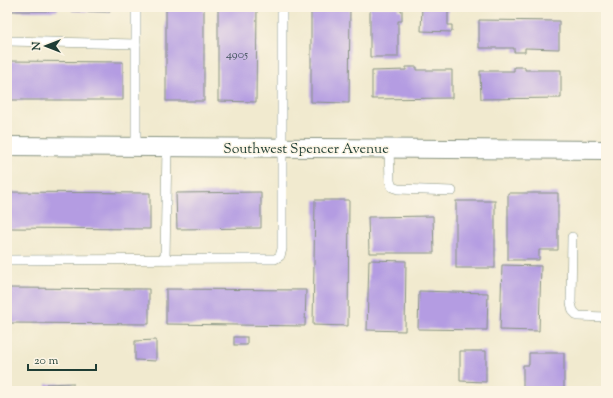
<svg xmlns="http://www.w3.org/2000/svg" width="613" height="398" font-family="'Sorts Mill Goudy',serif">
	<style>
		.building { fill: #b49ce2 }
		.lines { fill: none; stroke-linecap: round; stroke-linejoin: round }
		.service-casing { stroke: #889482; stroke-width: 10 }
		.minor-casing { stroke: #889482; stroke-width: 20 }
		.service { stroke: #fff; stroke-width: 9 }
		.minor { stroke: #fff; stroke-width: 18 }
		.labels { text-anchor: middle; stroke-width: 3; stroke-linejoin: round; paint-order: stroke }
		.number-label { font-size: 12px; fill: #445560 }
		.street-label { font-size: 14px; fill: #1f3d34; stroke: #fcf5e5 }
	</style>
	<rect width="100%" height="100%" fill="#fcf5e5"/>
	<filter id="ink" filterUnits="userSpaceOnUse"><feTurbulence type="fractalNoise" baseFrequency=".025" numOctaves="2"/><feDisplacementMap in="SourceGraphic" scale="8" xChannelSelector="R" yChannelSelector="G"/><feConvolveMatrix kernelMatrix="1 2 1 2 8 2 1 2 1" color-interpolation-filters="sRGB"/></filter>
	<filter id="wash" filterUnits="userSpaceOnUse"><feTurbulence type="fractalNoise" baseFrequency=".012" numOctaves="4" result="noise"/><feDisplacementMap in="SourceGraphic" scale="16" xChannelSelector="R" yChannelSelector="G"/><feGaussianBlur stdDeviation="0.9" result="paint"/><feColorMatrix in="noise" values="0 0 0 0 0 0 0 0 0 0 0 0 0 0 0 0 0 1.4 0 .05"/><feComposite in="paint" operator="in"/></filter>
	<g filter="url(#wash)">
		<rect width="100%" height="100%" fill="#f1eacf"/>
		<g id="blocks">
			<!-- building -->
			<g class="building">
				<polygon points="7,7 58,7 57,11 7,11"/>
				<polygon points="72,7 110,7 110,12 72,11"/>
				<rect x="166" y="7" width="38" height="94"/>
				<polygon points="218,7 257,7 256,102 218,101"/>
				<polygon points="311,7 350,7 349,103 311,102"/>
				<polygon points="370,7 398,7 398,10 402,10 402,21 398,21 398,57 370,57"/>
				<polygon points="422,7 448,7 448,25 452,25 452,32 421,31"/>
				<polygon points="479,20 559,21 559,49 525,48 525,52 514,52 514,48 479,48"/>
				<polygon points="7,61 123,62 123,100 7,100"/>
				<polygon points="406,67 417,67 417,70 452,70 452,98 372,99 372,71 406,70"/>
				<polygon points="514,67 525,67 525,70 561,70 561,98 481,99 480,71 514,71"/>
				<polygon points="7,192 150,193 150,229 7,228"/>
				<polygon points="261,192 261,228 177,229 176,193"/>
				<polygon points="508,193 558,193 558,250 539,250 539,260 508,260"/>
				<polygon points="315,200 349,200 348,326 313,325"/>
				<rect x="456" y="201" width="39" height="67"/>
				<polygon points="433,216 434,253 369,253 368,217"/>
				<polygon points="369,260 406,261 405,331 367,330"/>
				<polygon points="502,265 541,266 539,331 500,330"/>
				<polygon points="7,288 149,289 149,324 7,323"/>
				<polygon points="166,289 306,290 305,326 166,324"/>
				<polygon points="419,291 488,293 487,330 418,329"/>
				<rect x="234" y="337" width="13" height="8"/>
				<polygon points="156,340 156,361 135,360 135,341"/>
				<polygon points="460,351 486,351 486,382 460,381"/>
				<polygon points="529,353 564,353 564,391 523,391 523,365 529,365"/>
				<polygon points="73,383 73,391 47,391 46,384"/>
			</g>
		</g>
	</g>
	<g filter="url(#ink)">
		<use href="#blocks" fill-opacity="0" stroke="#889482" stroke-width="1"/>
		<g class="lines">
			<defs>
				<g id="service">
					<polyline points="136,7 136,147"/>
					<polyline points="7,41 136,44"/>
					<polyline points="389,148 390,181 392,187 398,189 452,191"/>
					<polyline points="572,237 571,303 573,311 578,316 606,317"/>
					<polyline points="165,259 167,147"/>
					<polyline points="7,260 275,259 280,256 282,249 282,7"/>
				</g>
				<polyline id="minor" points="7,146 606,150"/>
			</defs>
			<!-- service casing -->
			<use href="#service" class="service-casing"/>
			<!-- minor casing -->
			<use href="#minor" class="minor-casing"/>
			<!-- service -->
			<use href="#service" class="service"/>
			<!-- minor -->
			<use href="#minor" class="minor"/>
		</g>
	</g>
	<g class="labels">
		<!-- number labels -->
		<g class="number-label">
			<text x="237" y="58">4905</text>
		</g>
		<!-- street labels -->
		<g class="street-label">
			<text x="306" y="153">Southwest Spencer Avenue</text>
		</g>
	</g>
	<!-- margin -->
	<rect width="613" height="398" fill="none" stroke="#fcf5e5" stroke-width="24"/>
	<!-- north arrow -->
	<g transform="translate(46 46) rotate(270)" stroke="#fcf5e5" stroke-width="3" paint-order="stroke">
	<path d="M0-3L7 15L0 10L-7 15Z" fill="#1f3d34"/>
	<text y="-6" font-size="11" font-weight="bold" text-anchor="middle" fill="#1f3d34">N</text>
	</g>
	<!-- scale -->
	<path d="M28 364v6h68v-6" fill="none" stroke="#1f3d34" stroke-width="2"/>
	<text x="34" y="364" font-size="12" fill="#1f3d34" stroke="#fcf5e5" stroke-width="3" paint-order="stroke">20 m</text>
</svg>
